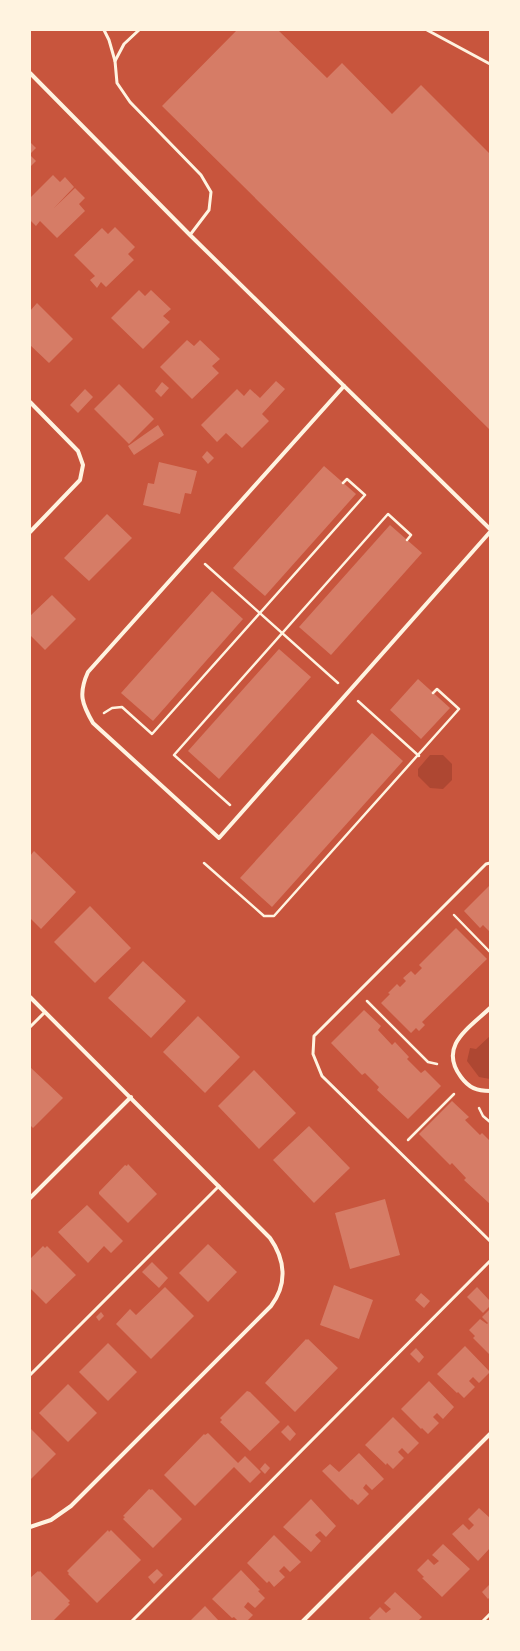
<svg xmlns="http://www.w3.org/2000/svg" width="520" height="1651" font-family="'Source Sans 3',sans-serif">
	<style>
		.green { fill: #ae4732 }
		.building { fill: #d67c66 }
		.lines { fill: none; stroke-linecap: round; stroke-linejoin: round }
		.path { stroke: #fff3e0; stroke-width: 2.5 }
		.service { stroke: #fff3e0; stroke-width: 3 }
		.minor { stroke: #fff3e0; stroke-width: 4 }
	</style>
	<rect width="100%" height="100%" fill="#c8553d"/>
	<!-- green -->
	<g class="green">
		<polygon points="430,755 443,755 452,764 452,780 443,789 430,788 418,776 418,769"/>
		<polygon points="490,1036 490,1079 479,1077 467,1061 470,1048 476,1049"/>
	</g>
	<!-- building -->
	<g class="building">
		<polygon points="237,30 278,30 327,78 342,63 392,114 421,85 490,154 490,430 162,106"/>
		<polygon points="30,142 36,148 30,154"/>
		<polygon points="30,155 36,161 30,167"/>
		<polygon points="53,175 60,182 65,177 74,187 54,208 75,188 85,198 79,204 85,211 57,238 40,221 36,226 30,220 30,198"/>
		<polygon points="115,227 135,247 128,254 134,260 106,287 101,282 97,288 90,280 95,276 74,255 102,228 108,234"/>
		<polygon points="139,290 145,296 151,290 171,309 163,316 170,322 143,349 111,318"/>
		<polygon points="37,303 73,339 49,363 30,345 30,311"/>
		<polygon points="187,340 194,346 200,340 220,359 212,366 219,373 192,399 160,367"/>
		<polygon points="276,381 285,389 262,414 269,421 242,448 226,433 217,442 201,425 237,389 244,396 250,389 260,398"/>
		<polygon points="162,382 169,388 161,397 155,391"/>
		<polygon points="119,384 154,419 129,444 94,409"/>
		<polygon points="85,389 93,397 78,413 70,405"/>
		<polygon points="158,425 164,435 134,455 128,446"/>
		<polygon points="207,451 214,458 208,464 202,457"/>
		<polygon points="159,462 197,471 191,494 185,493 180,514 143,505 148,483 154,484"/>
		<polygon points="324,466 356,494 265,596 233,568"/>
		<polygon points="107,514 132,538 89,581 64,558"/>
		<polygon points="390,525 422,553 331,655 299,627"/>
		<polygon points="212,591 243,619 153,721 121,693"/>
		<polygon points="52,595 76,619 45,650 30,635 30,616"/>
		<polygon points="279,649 311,677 219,779 188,751"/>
		<polygon points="418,679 450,708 421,739 390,710"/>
		<polygon points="372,733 403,761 272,907 240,878"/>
		<polygon points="34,851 76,892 41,929 30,918 30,856"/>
		<polygon points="490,885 490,932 483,925 480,928 464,911"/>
		<polygon points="90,906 131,948 95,983 54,942"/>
		<polygon points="456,928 487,959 422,1022 425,1025 419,1031 416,1028 411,1033 381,1003 390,994 388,993 397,984 400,987 406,981 403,978 411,971 415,975 422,968 419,965"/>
		<polygon points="143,961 186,1001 151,1038 108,998"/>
		<polygon points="364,1010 381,1026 378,1030 392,1045 395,1042 409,1057 407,1059 421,1073 425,1070 441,1086 408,1119 377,1090 379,1087 365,1073 362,1075 331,1043"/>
		<polygon points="198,1016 240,1057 205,1093 163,1052"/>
		<polygon points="30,1067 63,1098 33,1128 30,1125"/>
		<polygon points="254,1070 296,1113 259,1149 218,1106"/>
		<polygon points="452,1101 469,1117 465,1120 480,1135 482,1133 490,1141 490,1204 464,1180 466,1178 452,1163 450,1165 419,1134"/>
		<polygon points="309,1126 350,1168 314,1203 273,1160"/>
		<polygon points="128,1164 157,1194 128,1223 99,1194 99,1192 125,1165 127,1166"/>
		<polygon points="385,1199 400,1255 350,1269 335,1213"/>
		<polygon points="87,1205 123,1241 111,1253 104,1246 88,1263 58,1232"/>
		<polygon points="208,1244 237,1272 208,1302 179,1273"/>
		<polygon points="43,1246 45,1248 47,1246 76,1275 46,1304 30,1288 30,1259"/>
		<polygon points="152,1262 168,1278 159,1288 142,1272"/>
		<polygon points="334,1285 373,1300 359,1339 320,1325"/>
		<polygon points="165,1287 194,1316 151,1359 116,1324 130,1309 136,1315"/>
		<polygon points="477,1287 490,1301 490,1306 483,1313 467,1297"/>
		<polygon points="421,1293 430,1301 424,1308 415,1300"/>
		<polygon points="490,1309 490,1355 473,1338 475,1336 469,1330 480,1319 487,1324 488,1323 482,1317"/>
		<polygon points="101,1312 104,1316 99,1321 96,1317"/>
		<polygon points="306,1339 307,1340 308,1339 338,1368 295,1412 265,1383"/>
		<polygon points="108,1343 137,1372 108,1401 79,1372"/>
		<polygon points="465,1346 490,1372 479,1383 473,1377 469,1381 475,1387 464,1398 458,1392 457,1393 437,1374"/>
		<polygon points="416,1348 424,1357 419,1363 410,1354"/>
		<polygon points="429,1381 454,1407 443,1419 437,1413 433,1417 439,1423 428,1434 422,1428 421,1429 401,1409"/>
		<polygon points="68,1384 97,1413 68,1442 39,1413"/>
		<polygon points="247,1391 250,1392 280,1422 250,1451 220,1422 222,1420 220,1418"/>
		<polygon points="393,1417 419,1443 408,1454 402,1448 398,1452 404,1458 393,1469 387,1463 386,1465 365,1445"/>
		<polygon points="288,1425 296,1434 290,1441 281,1432"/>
		<polygon points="30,1428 56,1454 30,1480"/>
		<polygon points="208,1433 238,1463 245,1456 261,1472 250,1483 234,1467 195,1506 164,1475 204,1434 205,1435"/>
		<polygon points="359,1453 384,1479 372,1490 366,1484 363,1488 369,1494 358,1505 352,1499 351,1500 322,1471 330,1464 339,1472"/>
		<polygon points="265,1463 270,1468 265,1474 260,1469"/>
		<polygon points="149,1489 151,1490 152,1489 182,1519 153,1548 123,1519 125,1517 123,1516"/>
		<polygon points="311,1499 336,1526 326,1537 320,1531 315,1535 321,1541 311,1552 283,1527"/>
		<polygon points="479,1508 490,1518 490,1548 478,1561 452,1534 463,1524 469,1530 474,1525 468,1519"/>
		<polygon points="108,1530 109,1532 111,1530 141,1560 97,1603 68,1574 69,1573 67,1571"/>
		<polygon points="274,1535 301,1562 290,1572 284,1566 279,1571 285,1577 274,1587 269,1581 267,1583 247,1563"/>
		<polygon points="443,1544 470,1569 442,1597 422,1578 424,1577 417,1570 428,1559 434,1565 439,1561 432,1555"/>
		<polygon points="157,1569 163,1575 154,1584 148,1577"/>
		<polygon points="241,1570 260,1590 258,1591 265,1598 255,1608 248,1602 244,1607 253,1615 247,1621 238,1621 234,1617 232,1618 212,1599"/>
		<polygon points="38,1571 39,1572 40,1571 70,1601 68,1603 70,1604 53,1621 31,1621 30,1620 30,1578"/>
		<polygon points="490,1584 490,1597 488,1599 482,1592"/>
		<polygon points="395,1592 422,1617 418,1621 372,1621 369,1618 380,1607 386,1613 391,1609 384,1603"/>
		<polygon points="205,1606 219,1621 190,1621"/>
	</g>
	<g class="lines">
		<!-- path -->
		<g class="path">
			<polyline points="205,564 338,683"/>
			<polyline points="358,701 419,756"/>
			<polyline points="104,713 112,708 122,707 152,734 365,495 347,479 343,483"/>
			<polyline points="230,805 174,755 388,514 411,535 407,540"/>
			<polyline points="204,863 264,916 274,916 459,709 437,689 433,693"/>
			<polyline points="454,915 490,952"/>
			<polyline points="367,1001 428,1062 437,1064"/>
			<polyline points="479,1108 483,1116 490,1122"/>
			<polyline points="408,1140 454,1094"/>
		</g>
		<!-- service -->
		<g class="service">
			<polyline points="104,30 109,40 115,61"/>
			<polyline points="139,30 124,44 115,61 117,83 130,102 201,175 211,192 209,210 190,235"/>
			<polyline points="427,30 490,64"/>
			<polyline points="490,863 486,864 314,1036 313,1054 322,1076 490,1241"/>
			<polyline points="30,1027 45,1012"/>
			<polyline points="30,1375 219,1186"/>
			<polyline points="132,1621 490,1261"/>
			<polyline points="483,1621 490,1614"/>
		</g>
		<!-- minor -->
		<g class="minor">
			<polyline points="30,73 190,235 490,529"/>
			<path d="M344 386 88 672C78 694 82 704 93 723L219 838 490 532"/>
			<polyline points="30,402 78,451 83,465 80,480 30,532"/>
			<path d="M30 997 270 1238C285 1259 288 1284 271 1306L71 1506 51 1520 30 1527"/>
			<path d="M490 1008C468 1029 438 1046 461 1077 469 1088 477 1091 490 1091"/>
			<polyline points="30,1198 131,1097"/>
			<polyline points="303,1621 490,1434"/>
		</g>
	</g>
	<!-- border -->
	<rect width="520" height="1651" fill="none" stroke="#fff3e0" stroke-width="62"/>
</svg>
